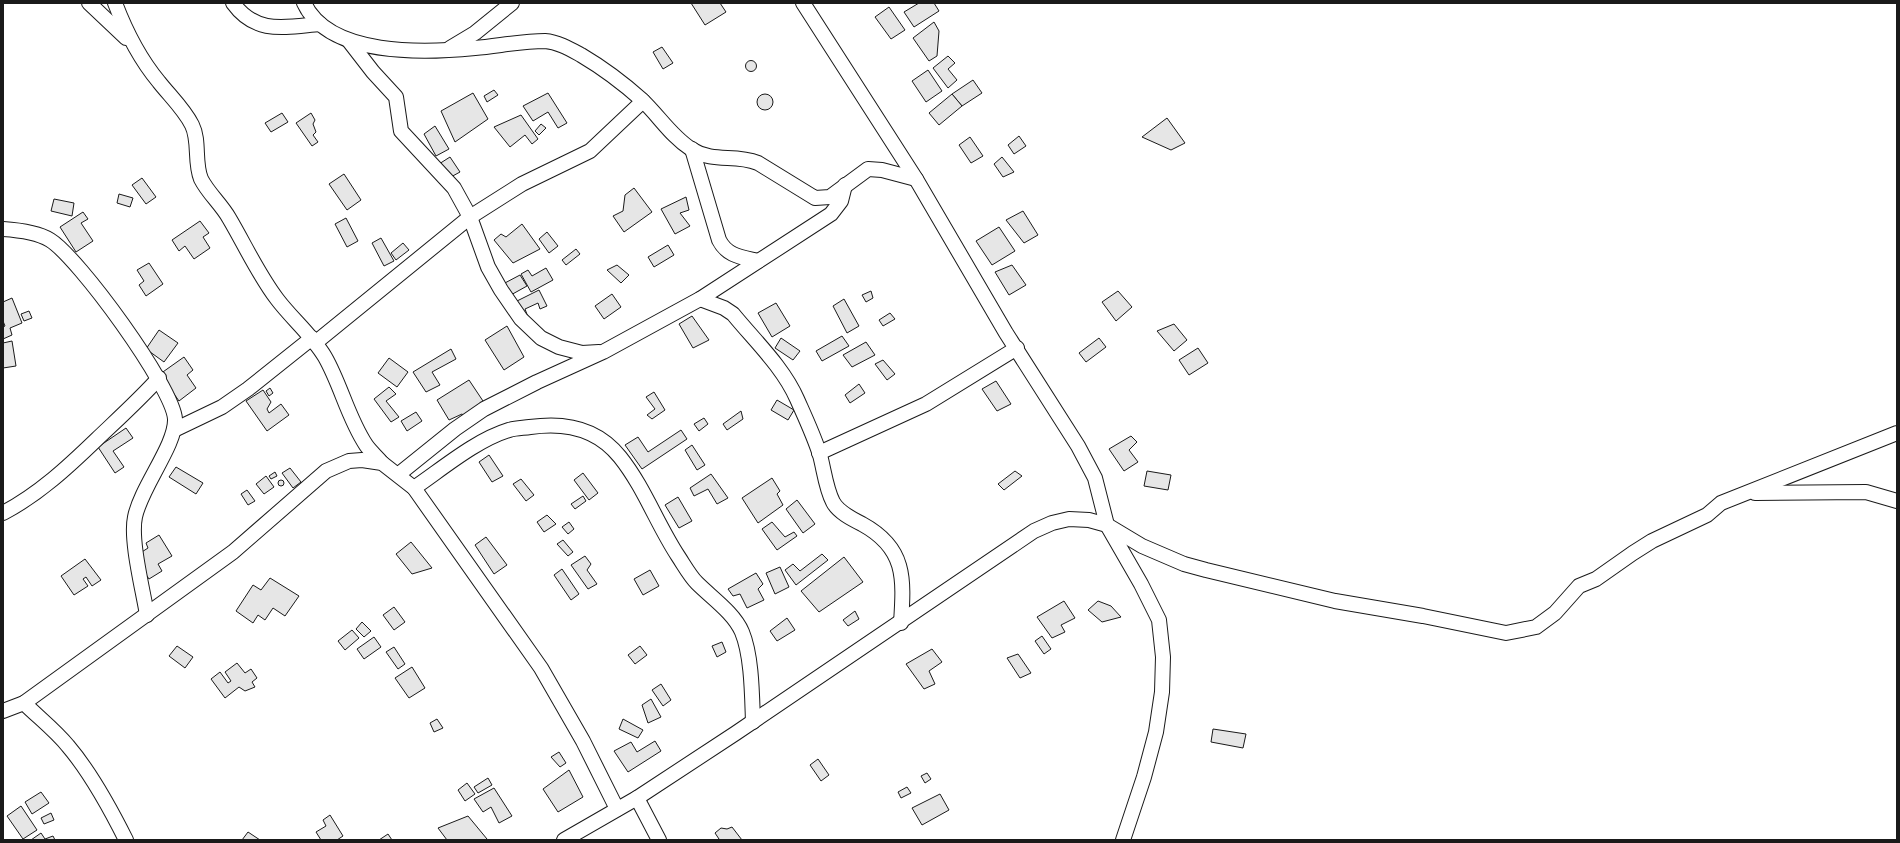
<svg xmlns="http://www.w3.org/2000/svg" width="1900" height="843" font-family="'Source Serif 4',serif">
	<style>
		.building { fill: #e6e6e6; stroke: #1a1a1a }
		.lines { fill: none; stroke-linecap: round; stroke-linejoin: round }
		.minor-casing { stroke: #1a1a1a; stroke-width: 16 }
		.minor { stroke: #fff; stroke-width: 14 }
	</style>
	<rect width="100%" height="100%" fill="#fff"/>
	<!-- building -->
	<g class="building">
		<polygon points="691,3 720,3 726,12 705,25"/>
		<polygon points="919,3 934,3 939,11 914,27 904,12"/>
		<polygon points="889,7 905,30 891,39 875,17"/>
		<polygon points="934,22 939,31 937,56 929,61 913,38"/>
		<polygon points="662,47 673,63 663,69 653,52"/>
		<polygon points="948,56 955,63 948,69 957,80 948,88 933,68"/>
		<circle cx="751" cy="66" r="5.5"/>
		<polygon points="928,70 942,91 926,102 912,81"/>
		<polygon points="973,80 982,93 962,106 952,94"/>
		<polygon points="494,90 498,95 487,102 484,96"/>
		<polygon points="473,93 488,119 455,142 441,111"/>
		<polygon points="548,93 567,123 558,128 548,112 533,121 523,106"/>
		<circle cx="765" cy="102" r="8"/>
		<polygon points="952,94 962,106 939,125 929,113"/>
		<polygon points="282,113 288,122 271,132 265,123"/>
		<polygon points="311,113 315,120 313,124 316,132 313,135 318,142 312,146 296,123"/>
		<polygon points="521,115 538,139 532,144 525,135 510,147 494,127"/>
		<polygon points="1167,118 1185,143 1171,150 1142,137"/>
		<polygon points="541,124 546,128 539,135 535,131"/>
		<polygon points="435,126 449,149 436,156 424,134"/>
		<polygon points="1019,136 1026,146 1014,154 1008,145"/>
		<polygon points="970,137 983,156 971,163 959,145"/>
		<polygon points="450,157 460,172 449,178 439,164"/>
		<polygon points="1002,157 1014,172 1003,177 994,164"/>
		<polygon points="344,174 361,200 347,210 329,184"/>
		<polygon points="142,178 156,197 146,204 132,185"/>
		<polygon points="634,188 652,212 624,232 613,216 623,211 625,195"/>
		<polygon points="119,194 133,198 130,207 117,203"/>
		<polygon points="686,197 689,210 680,213 690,226 675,234 661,209"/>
		<polygon points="54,199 74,203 72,216 51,211"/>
		<polygon points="1023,211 1038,235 1024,243 1006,220"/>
		<polygon points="83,212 88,219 81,223 93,241 76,252 60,227"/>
		<polygon points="346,218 358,241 347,247 335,224"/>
		<polygon points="200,221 209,233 203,237 210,248 194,259 185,246 179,251 172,240"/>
		<polygon points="522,224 540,249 513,263 494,240 501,234 506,237"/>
		<polygon points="999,227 1015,251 992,265 976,241"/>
		<polygon points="547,232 558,246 549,253 539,239"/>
		<polygon points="381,238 394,261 384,266 372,243"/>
		<polygon points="403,243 409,250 396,260 391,253"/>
		<polygon points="668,245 674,255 654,267 648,257"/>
		<polygon points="576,249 580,254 566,265 562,260"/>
		<polygon points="149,263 163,284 146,296 139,285 144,281 137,270"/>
		<polygon points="617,265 629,275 621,283 607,270"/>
		<polygon points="1012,265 1026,285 1009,295 995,272"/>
		<polygon points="546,268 553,280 531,292 521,274 528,270 532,276"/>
		<polygon points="520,275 527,286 509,296 503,284"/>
		<polygon points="539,290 547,306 540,309 538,303 525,309 528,317 515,302"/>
		<polygon points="871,291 873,298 866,302 862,295"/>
		<polygon points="1118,291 1132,307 1116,321 1102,302"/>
		<polygon points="612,294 621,307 604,319 595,306"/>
		<polygon points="12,298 22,323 10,328 12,335 3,339 3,327 5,326 3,321 3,302"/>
		<polygon points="844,299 859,326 847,333 833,306"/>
		<polygon points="776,303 790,326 772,337 758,313"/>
		<polygon points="29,311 32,318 24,321 21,314"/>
		<polygon points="890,313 895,319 883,326 879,320"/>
		<polygon points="692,316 709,340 693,348 679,324"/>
		<polygon points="1174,324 1187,340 1174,351 1157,331"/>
		<polygon points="507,326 524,357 504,370 485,340"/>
		<polygon points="159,330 178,343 164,362 146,349"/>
		<polygon points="842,336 849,346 822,361 816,351"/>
		<polygon points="781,338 800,351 793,360 775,348"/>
		<polygon points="1099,338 1106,347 1086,362 1079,353"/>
		<polygon points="12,341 16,366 3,368 3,343"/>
		<polygon points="866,342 875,355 852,367 843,355"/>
		<polygon points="1198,348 1208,363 1189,375 1179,360"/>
		<polygon points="451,349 456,359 432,372 440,385 426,392 413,372"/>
		<polygon points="184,357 193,370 187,375 196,388 179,401 160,374"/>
		<polygon points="389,358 408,372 397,387 378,373"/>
		<polygon points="883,360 895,374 887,380 875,364"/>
		<polygon points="469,380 487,407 467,418 462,414 449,420 437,400"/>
		<polygon points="996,381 1011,404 997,411 982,389"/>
		<polygon points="859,384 865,393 850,403 845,395"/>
		<polygon points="389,387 396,394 386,401 399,417 391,422 374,399"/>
		<polygon points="270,388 273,393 269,396 266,391"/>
		<polygon points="263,390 271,402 267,409 269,413 281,404 289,415 267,431 246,401"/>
		<polygon points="654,392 665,410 652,419 647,415 655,409 646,397"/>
		<polygon points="777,400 794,410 788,420 771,410"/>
		<polygon points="741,411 743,419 727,430 723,424"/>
		<polygon points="416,412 422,421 407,431 401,421"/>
		<polygon points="704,418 708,424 699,431 694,424"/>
		<polygon points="126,428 133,438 113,451 124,467 115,473 98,447"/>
		<polygon points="681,430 687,439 642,469 625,445 638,437 648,452"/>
		<polygon points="1131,436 1137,442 1129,450 1138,462 1124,471 1109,449"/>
		<polygon points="692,445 705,465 697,470 685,450"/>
		<polygon points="489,455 503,476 492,482 479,462"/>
		<polygon points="176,467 203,483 196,494 169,477"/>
		<polygon points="290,468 301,482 293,488 282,473"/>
		<polygon points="1015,471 1022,476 1004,490 998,484"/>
		<polygon points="1147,471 1171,475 1168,490 1144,486"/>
		<polygon points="275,472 277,476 271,479 269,476"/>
		<polygon points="583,473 598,493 589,500 574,480"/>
		<polygon points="711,474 728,498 717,504 708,489 694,496 690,488"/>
		<polygon points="266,476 274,487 264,494 256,484"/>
		<polygon points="772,478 780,491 777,494 783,505 758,523 742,498"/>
		<polygon points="521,479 534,495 526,501 513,484"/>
		<circle cx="281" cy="483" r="3"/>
		<polygon points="247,490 255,501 248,505 241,494"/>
		<polygon points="583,496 586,501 575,509 571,504"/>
		<polygon points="678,497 692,521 679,528 665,505"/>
		<polygon points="797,500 815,524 803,533 786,509"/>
		<polygon points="547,515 556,524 544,532 537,522"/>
		<polygon points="569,522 574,529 568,534 562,527"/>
		<polygon points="772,522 785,537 794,532 797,536 777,550 762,529"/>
		<polygon points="159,535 172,556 158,564 162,571 149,579 134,557 148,548 146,543"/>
		<polygon points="486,537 507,565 494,574 475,545"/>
		<polygon points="563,540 573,552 568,556 557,544"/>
		<polygon points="411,542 432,568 412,574 396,554"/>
		<polygon points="822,554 828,560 796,585 785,570 793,564 800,571"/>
		<polygon points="585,556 591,564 587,570 597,584 588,589 571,565"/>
		<polygon points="844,557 863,582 819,612 801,591"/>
		<polygon points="85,559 101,580 92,586 86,577 83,579 88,586 74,595 61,576"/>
		<polygon points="780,567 789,587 775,594 766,573"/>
		<polygon points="562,569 579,594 571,600 554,575"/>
		<polygon points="650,570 659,586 643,595 634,579"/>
		<polygon points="756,573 763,584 758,589 764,600 747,608 740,594 733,596 728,589"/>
		<polygon points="270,578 299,596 285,616 273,608 265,620 258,615 253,623 236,611 253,585 261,590"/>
		<polygon points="1064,601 1075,618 1061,625 1065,632 1052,638 1037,617"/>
		<polygon points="1098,601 1111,606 1121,617 1102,622 1088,610"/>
		<polygon points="394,607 405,622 394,630 383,615"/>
		<polygon points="855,611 859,619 848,626 843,620"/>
		<polygon points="787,618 795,630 777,641 770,631"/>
		<polygon points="362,622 371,631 364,637 356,629"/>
		<polygon points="352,630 359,638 345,650 338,641"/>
		<polygon points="1042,636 1051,649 1044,654 1035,641"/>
		<polygon points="374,637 381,647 364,659 357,649"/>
		<polygon points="722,642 726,652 717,657 712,646"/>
		<polygon points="177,646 193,657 185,668 169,656"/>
		<polygon points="640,646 647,655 635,664 628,655"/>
		<polygon points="394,647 405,664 398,669 386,652"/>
		<polygon points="932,649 942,662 929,671 935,684 924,689 906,664"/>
		<polygon points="1018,654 1031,673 1020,678 1007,658"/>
		<polygon points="237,663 245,673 251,669 257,678 252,682 255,687 245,691 239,687 225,698 211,679 220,672 228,683 231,681 225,672"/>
		<polygon points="412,667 425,688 409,698 395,678"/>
		<polygon points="661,684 671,700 663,706 652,690"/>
		<polygon points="651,699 661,717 648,723 642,705"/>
		<polygon points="437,719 443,728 434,732 430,723"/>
		<polygon points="623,719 643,730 638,738 619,729"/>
		<polygon points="1213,729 1246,734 1243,748 1211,742"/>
		<polygon points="655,741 661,751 628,772 614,751 631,742 637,752"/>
		<polygon points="559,752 566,763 560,767 551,757"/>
		<polygon points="818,759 829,775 821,781 810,765"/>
		<polygon points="569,770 583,797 558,812 543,789"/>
		<polygon points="927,773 931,779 925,783 921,776"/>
		<polygon points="488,778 492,785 478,793 474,787"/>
		<polygon points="467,783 475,794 465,801 458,790"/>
		<polygon points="907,787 911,793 901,798 898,792"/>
		<polygon points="494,788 512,816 499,823 491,807 483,812 474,799"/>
		<polygon points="41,792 49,803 32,814 25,802"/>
		<polygon points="940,794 949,810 922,825 912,808"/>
		<polygon points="21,806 37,830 23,839 7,816"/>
		<polygon points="51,813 54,820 44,824 41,818"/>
		<polygon points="330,815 343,836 337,840 321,840 316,832 326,826 323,820"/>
		<polygon points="468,816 487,839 485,840 447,840 438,828"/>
		<polygon points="732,827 742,840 717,840 719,839 715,833 721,828 727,829"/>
		<polygon points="248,832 260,840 242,840"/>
		<polygon points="41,833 45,839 53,836 55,840 31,840"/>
		<polygon points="388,834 392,840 379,840"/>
	</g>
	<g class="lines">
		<defs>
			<g id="minor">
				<polyline points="89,3 126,38"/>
				<path d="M115 3C126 32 139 58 159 82 170 96 184 109 192 125 200 141 194 162 201 179 208 193 221 204 229 218 245 245 258 274 277 299 292 319 312 335 325 357 341 385 348 418 366 445 370 451 377 457 382 463"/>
				<path d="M233 3C256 35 285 27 320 24"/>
				<path d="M304 3C329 57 425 53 475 48 498 46 522 41 545 41 558 42 570 49 581 55 603 68 623 83 642 100 659 116 671 136 691 149 715 164 733 153 758 163L815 198 830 197 868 169 882 170 916 179"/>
				<polyline points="803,3 916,179 1006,333 1078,446 1095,478 1107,525 1141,584 1159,620 1163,657 1162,692 1156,732 1144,777 1123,840"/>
				<polyline points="349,41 373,72 396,97 401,131 454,188 470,217 488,267 501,290 521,319 541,338 559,347 582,353 599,352"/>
				<polyline points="450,48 475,33 512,3"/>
				<path d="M692 149 719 240C727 256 741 257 758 261"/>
				<path d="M3 229C18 230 37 232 50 240 78 257 173 387 175 419 176 445 141 487 135 517 130 540 143 590 147 615"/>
				<path d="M700 299 724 308 733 314C755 341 783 367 797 399 805 417 814 436 820 455 824 470 826 489 833 502 838 512 852 519 862 524 906 548 904 578 901 623"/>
				<polyline points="315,343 470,217 522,184 590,151 643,101"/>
				<polyline points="174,430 222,407 248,389 312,338"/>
				<polyline points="819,453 926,404 1017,348"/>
				<polyline points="399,474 455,429 484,409 537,382 603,352 700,299 831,214 841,201 845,185"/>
				<path d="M414 488C442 469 476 440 509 430 516 428 524 428 530 427 564 422 597 428 620 457 644 487 657 524 678 556 684 565 690 576 697 583 712 598 734 613 742 632 752 656 752 696 753 722"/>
				<polyline points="1755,493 1866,492 1897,501"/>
				<path d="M3 513C39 494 68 467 97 439 118 419 139 400 159 378"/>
				<path d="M24 703C38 717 55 730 68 746 91 773 110 808 126 840"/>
				<polyline points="3,711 24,703 233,552 326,471 349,461 362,460 382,463 414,488 541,668 583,741 617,809"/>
				<polyline points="637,798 659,840"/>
				<polyline points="564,840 637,798 736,733 1034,531 1052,523 1069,519 1089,520 1107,525 1142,546 1184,564 1206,570 1335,601 1423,616 1506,633 1536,627 1555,613 1579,586 1596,579 1633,553 1652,541 1707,515 1721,503 1897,433"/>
			</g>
		</defs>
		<!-- minor casing -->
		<use href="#minor" class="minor-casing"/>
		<!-- minor -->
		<use href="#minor" class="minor"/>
	</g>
	<!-- border -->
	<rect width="1900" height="843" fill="none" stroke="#1a1a1a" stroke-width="8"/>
</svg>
